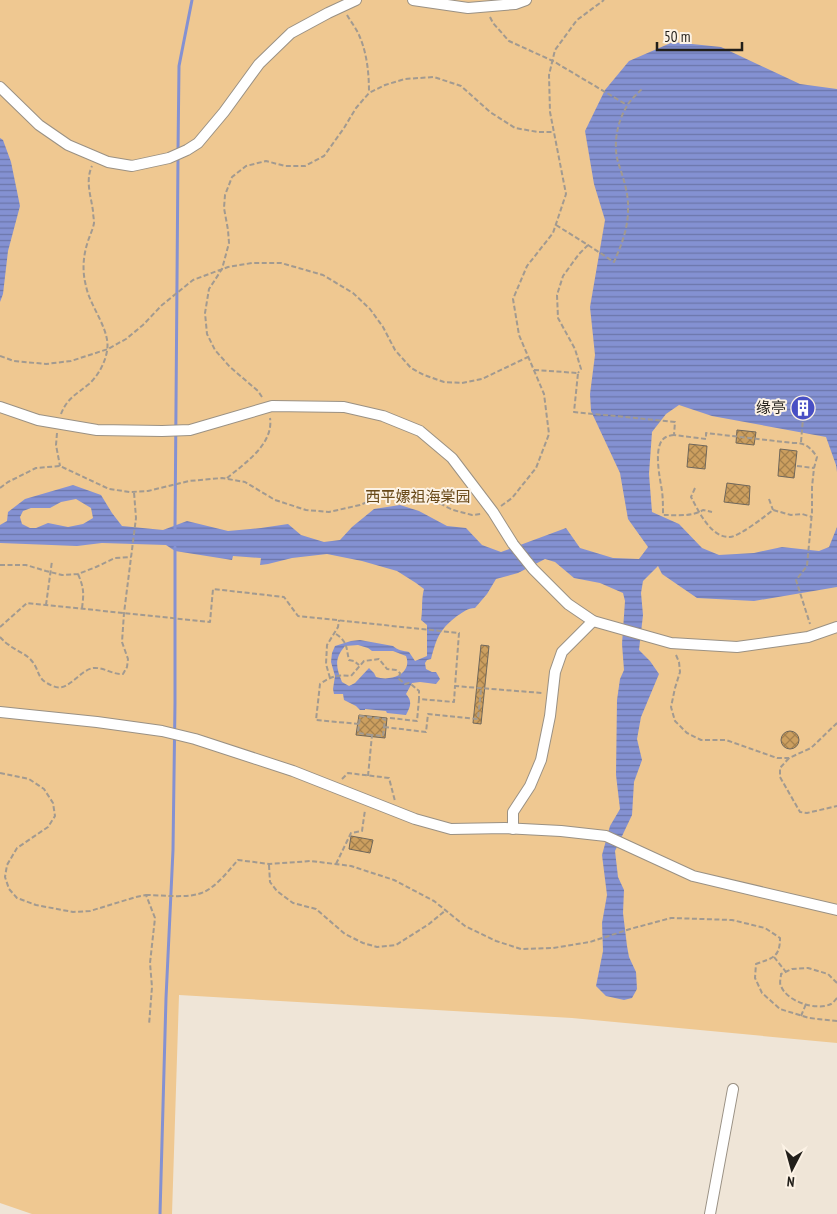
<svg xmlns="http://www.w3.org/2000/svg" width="837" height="1214" font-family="'PT Sans Narrow','Noto Sans SC',sans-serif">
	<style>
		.park { fill: #efc891 }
		.water { fill: url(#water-rules); fill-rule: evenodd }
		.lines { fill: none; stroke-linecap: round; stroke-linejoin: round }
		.stream { stroke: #8491d2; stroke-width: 3 }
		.building { fill: url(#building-cross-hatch); stroke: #6f675b }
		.street-casing { stroke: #9a9184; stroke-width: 12 }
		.path { stroke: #a29a90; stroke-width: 2; stroke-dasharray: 5 2.5; stroke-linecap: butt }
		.street { stroke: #fff; stroke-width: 10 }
		.labels { text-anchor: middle; stroke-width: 4; stroke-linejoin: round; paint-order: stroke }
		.poi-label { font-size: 15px; fill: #221f1a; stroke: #fcf2e5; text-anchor: end }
		.park-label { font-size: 15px; fill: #684918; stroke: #fcf2e5 }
	</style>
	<defs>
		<pattern id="water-rules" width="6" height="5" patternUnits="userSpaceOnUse" patternTransform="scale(1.25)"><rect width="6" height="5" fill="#8491d2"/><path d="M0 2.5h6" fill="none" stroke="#6c76aa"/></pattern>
		<pattern id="building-cross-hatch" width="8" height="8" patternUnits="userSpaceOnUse" patternTransform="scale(1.25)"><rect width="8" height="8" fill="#cc9f5f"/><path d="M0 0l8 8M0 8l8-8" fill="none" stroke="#a5814e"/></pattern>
	</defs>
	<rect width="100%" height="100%" fill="#efe5d7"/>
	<!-- park -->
	<polygon class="park" points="0,0 837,0 837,1043 572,1018 179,995 172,1214 32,1214 0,1203"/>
	<!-- water -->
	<g class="water">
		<path d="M673 42 721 47 800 84 837 89V472L836 465 826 437 712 416 679 405 666 414 652 432 649 474 652 512 679 524 702 548 719 555 754 553 782 547 819 551 829 547 837 527V587L754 601 697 598 662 574 658 566 643 581 641 593 643 615 639 650 650 661 659 674 641 717 637 739 642 760 634 782 632 815 615 851 618 877 624 890 623 913 627 946 629 957 636 972 637 989 632 998 624 1000 606 996 596 986 603 951 602 923 607 895 602 855 610 826 620 809 616 775 617 700 620 679 624 670 622 644 625 601 623 593 600 583 574 578 555 562 545 559 518 573 496 579 487 594 475 608C467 608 464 612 457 616 438 631 437 638 431 659L427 660 425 663 426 669 432 672H436L440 679 436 684 420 682 412 683 406 694C413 702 410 707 406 715L387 713 386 711 365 709V710H360L356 706 344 700 343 694H334L333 689 335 676 331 662 332 653 335 646 351 641 360 640 393 646C397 650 404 651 409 652L415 661 427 656V625L421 620C423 609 421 600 424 589L416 583 397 571 362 561 327 554 292 558 268 564 260 565 261 558 233 556 232 560 175 551 166 545 102 543 77 546 0 543V525L7 521 8 512 25 499 73 485 101 495 112 513 122 526 163 530 187 521 228 531 261 528 288 524 301 535 324 542 340 540 352 527 374 509 400 505 419 511 447 526 466 528 482 545 501 552 566 528 580 548 613 558 639 559 648 547 628 519 620 473 591 411 590 394 595 355 590 307 605 220 594 184 585 131 605 90 629 61ZM76 499 91 508 93 518 83 524 68 527 48 523 36 528H30L22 524 20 517 23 511 31 508H50L61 502ZM358 645 368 648 372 651H393L406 656C411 668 401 677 389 678 385 679 380 678 376 677L374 673 369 668 355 683 349 686 342 682C336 667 334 659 345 646Z"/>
		<polygon points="0,138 3,140 11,162 20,206 8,251 3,294 0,302"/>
	</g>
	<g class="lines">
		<!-- stream -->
		<g class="stream">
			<polyline points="178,151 179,66 192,0"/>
			<polyline points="175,529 178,157"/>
			<polyline points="160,1214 166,998 173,850 175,703 175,547"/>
		</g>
	</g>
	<!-- building -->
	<g class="building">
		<polygon points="796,400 812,402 810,417 794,415"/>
		<polygon points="737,430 756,432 754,445 736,443"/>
		<polygon points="689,444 707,446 705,469 687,467"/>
		<polygon points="780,449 797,451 794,478 778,476"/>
		<polygon points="727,483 750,486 749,505 724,502"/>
		<polygon points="481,645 489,646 481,724 473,723"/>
		<polygon points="359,715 387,718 385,738 356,735"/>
		<circle cx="790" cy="740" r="9"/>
		<polygon points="351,836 373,840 370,853 349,849"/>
	</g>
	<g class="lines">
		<defs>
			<g id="street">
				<polyline points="413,0 468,8 515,4 526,0"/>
				<polyline points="0,87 39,125 68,145 108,162 132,166 169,158 187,150 198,143 224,112 259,64 291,33 328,13 356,0"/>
				<polyline points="0,407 38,420 97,430 162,431 190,430 272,406 344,407 383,416 420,431 452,458 493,512 513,544 533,569 568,604 593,621 671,643 737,647 808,637 837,627"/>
				<polyline points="0,712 97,722 162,731 195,739 293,771 415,819 451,829 505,828 561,831 606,836 693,876 837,910"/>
				<polyline points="513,829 513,812 530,786 541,760 550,716 555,672 562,652 593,621"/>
				<polyline points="710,1214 733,1089"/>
			</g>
		</defs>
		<!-- street casing -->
		<use href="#street" class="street-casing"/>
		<!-- path -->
		<g class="path">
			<path d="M347 15C351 22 356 28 359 35 367 53 369 73 369 93"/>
			<polyline points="490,17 493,23 509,41 553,61 627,105"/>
			<polyline points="556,225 588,245 579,254 563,276 557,295 558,318 575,349 581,369 578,373"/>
			<path d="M588 245 614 262C621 246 628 229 628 210 629 194 623 177 618 162 613 144 617 122 627 106 630 100 637 94 642 89"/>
			<polyline points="0,356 14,361 46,364 71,361 108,349 126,339 143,325 162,305 193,280 228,267 252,263 281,263 323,275 353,293 370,309 383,327 395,350 411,368 424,375 444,382 462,383 482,379 528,357"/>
			<path d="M534 370 578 373 574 412 675 422 674 435 706 439V433L793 443C805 442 811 448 817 457L814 468 812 487V512L807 566 796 580 810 624"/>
			<polyline points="262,397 258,391 230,367 215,350 207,334 205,313 209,289 222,269 229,243 228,230 224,208 225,195 232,177 246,166 266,161 285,166 305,166 324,156 344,128 356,108 369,93 385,85 405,79 434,77 461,86 490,112 515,128 538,132 554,132"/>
			<path d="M61 414C67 398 77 394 89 384 98 376 105 363 107 351 111 330 90 307 86 286 82 271 83 256 88 241 90 235 93 229 94 223 94 219 93 215 93 211 91 196 85 181 92 166"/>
			<polyline points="57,433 56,445 60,466"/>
			<path d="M674 435C672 435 668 436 666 437 652 444 660 478 662 491 663 499 663 507 663 515 676 515 692 517 703 510L712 512"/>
			<polyline points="801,442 804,407"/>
			<polyline points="797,466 814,468"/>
			<path d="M227 478C244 464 274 444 270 418"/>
			<polyline points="0,488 8,482 36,468 60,466 109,489 130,492 148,491 189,481 222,478 245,482 275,500 306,510 329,512 360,505 389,493 405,490 427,497 453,510 472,515 481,514"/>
			<path d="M695 488 691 497C699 512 711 538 730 537 740 536 764 517 773 510L791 515 802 514 812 517"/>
			<polyline points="769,499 773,510"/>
			<polyline points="501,506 512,498 536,468 549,434 544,394 519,335 513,299 527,266 553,233 566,194 550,112 549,75 555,50 577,20 604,0"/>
			<polyline points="0,565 26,565 46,571 62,575 78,574 96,567 115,558 131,557"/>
			<path d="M78 574C84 588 84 593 82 608"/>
			<polyline points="46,605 52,561"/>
			<polyline points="0,627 27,603 210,622 213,589 284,597 298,616 459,633 455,686 542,693"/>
			<path d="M336 634C348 642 346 648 349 660L354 661 359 665"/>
			<path d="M0 637C3 640 5 643 9 645 16 651 25 653 31 660 41 671 35 679 53 686 57 688 63 688 67 685 76 680 83 670 93 668 104 667 113 675 123 674L127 667 128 659 122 642 124 613 136 518 134 492"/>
			<polyline points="676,655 679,662 680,672 675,688 671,707 675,721 687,733 701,740 726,740 777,758 789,758 811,748 837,723"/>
			<polyline points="330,678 326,664 327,645 338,627 339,620"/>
			<polyline points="390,718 417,721 419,699 454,702 455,686"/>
			<path d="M359 724 316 720 320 684C330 677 338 674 351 676L364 661 379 659 387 669 396 670 400 673 399 679 405 684 409 683 412 685 419 691V699"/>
			<polyline points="384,727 426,732 428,714 478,719 481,689"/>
			<polyline points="789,758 780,768 780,777 800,812 807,813 837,806"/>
			<polyline points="0,773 29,779 44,789 53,803 55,816 48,827 17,848 7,865 5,877 9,889 17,898 36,905 73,912 90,911 136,897 146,895 155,918 150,963 152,987 149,1025"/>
			<polyline points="368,776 372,735 383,736 385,719 360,716 358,733 372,735"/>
			<polyline points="342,779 348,773 389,778 395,801"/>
			<polyline points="336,864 351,833 362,831 365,810"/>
			<polyline points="269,865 270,882 277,891 293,903 316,909 345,934 363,943 377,947 396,945 429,924 446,910"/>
			<path d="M146 895C163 895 189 899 204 892 218 885 228 871 238 860L269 864 311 861 351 866 394 880 434 901 465 926 496 941 521 949 553 948 590 942 630 929 671 918 732 920 765 928 780 938C780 958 772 958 756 964L755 978 762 993 780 1009 809 1018 837 1021"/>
			<polyline points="774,957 786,972"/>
			<path d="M837 983 828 974 808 968 792 969 781 974C781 978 779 983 781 986 787 1002 817 1011 831 1004 833 1003 836 999 837 998"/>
			<polyline points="801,1016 806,1004"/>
		</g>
		<!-- street -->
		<use href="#street" class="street"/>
	</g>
	<!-- icons -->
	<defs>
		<symbol id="building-disc" viewBox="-11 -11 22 22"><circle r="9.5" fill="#484fc4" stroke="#fcf2e5"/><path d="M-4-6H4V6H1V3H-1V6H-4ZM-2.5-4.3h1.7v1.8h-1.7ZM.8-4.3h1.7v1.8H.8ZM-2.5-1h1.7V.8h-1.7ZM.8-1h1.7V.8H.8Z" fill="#fff"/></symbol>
	</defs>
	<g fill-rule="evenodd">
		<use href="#building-disc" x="789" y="394" width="28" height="28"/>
	</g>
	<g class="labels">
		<!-- poi labels -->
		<g class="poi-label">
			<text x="786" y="413">缘亭</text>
		</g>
		<!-- park labels -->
		<g class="park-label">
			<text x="418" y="502">西平嫘祖海棠园</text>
		</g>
	</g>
	<!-- north arrow -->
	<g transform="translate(792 1169) rotate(186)" stroke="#fcf2e5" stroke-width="4" paint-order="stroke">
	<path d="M0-4L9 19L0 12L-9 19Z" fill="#221f1a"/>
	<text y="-8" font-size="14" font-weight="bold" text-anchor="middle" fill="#221f1a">N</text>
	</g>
	<!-- scale -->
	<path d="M657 42v8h85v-8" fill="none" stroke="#221f1a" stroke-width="2.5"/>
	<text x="664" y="42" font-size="15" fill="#221f1a" stroke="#fcf2e5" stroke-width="4" paint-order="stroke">50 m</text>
</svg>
